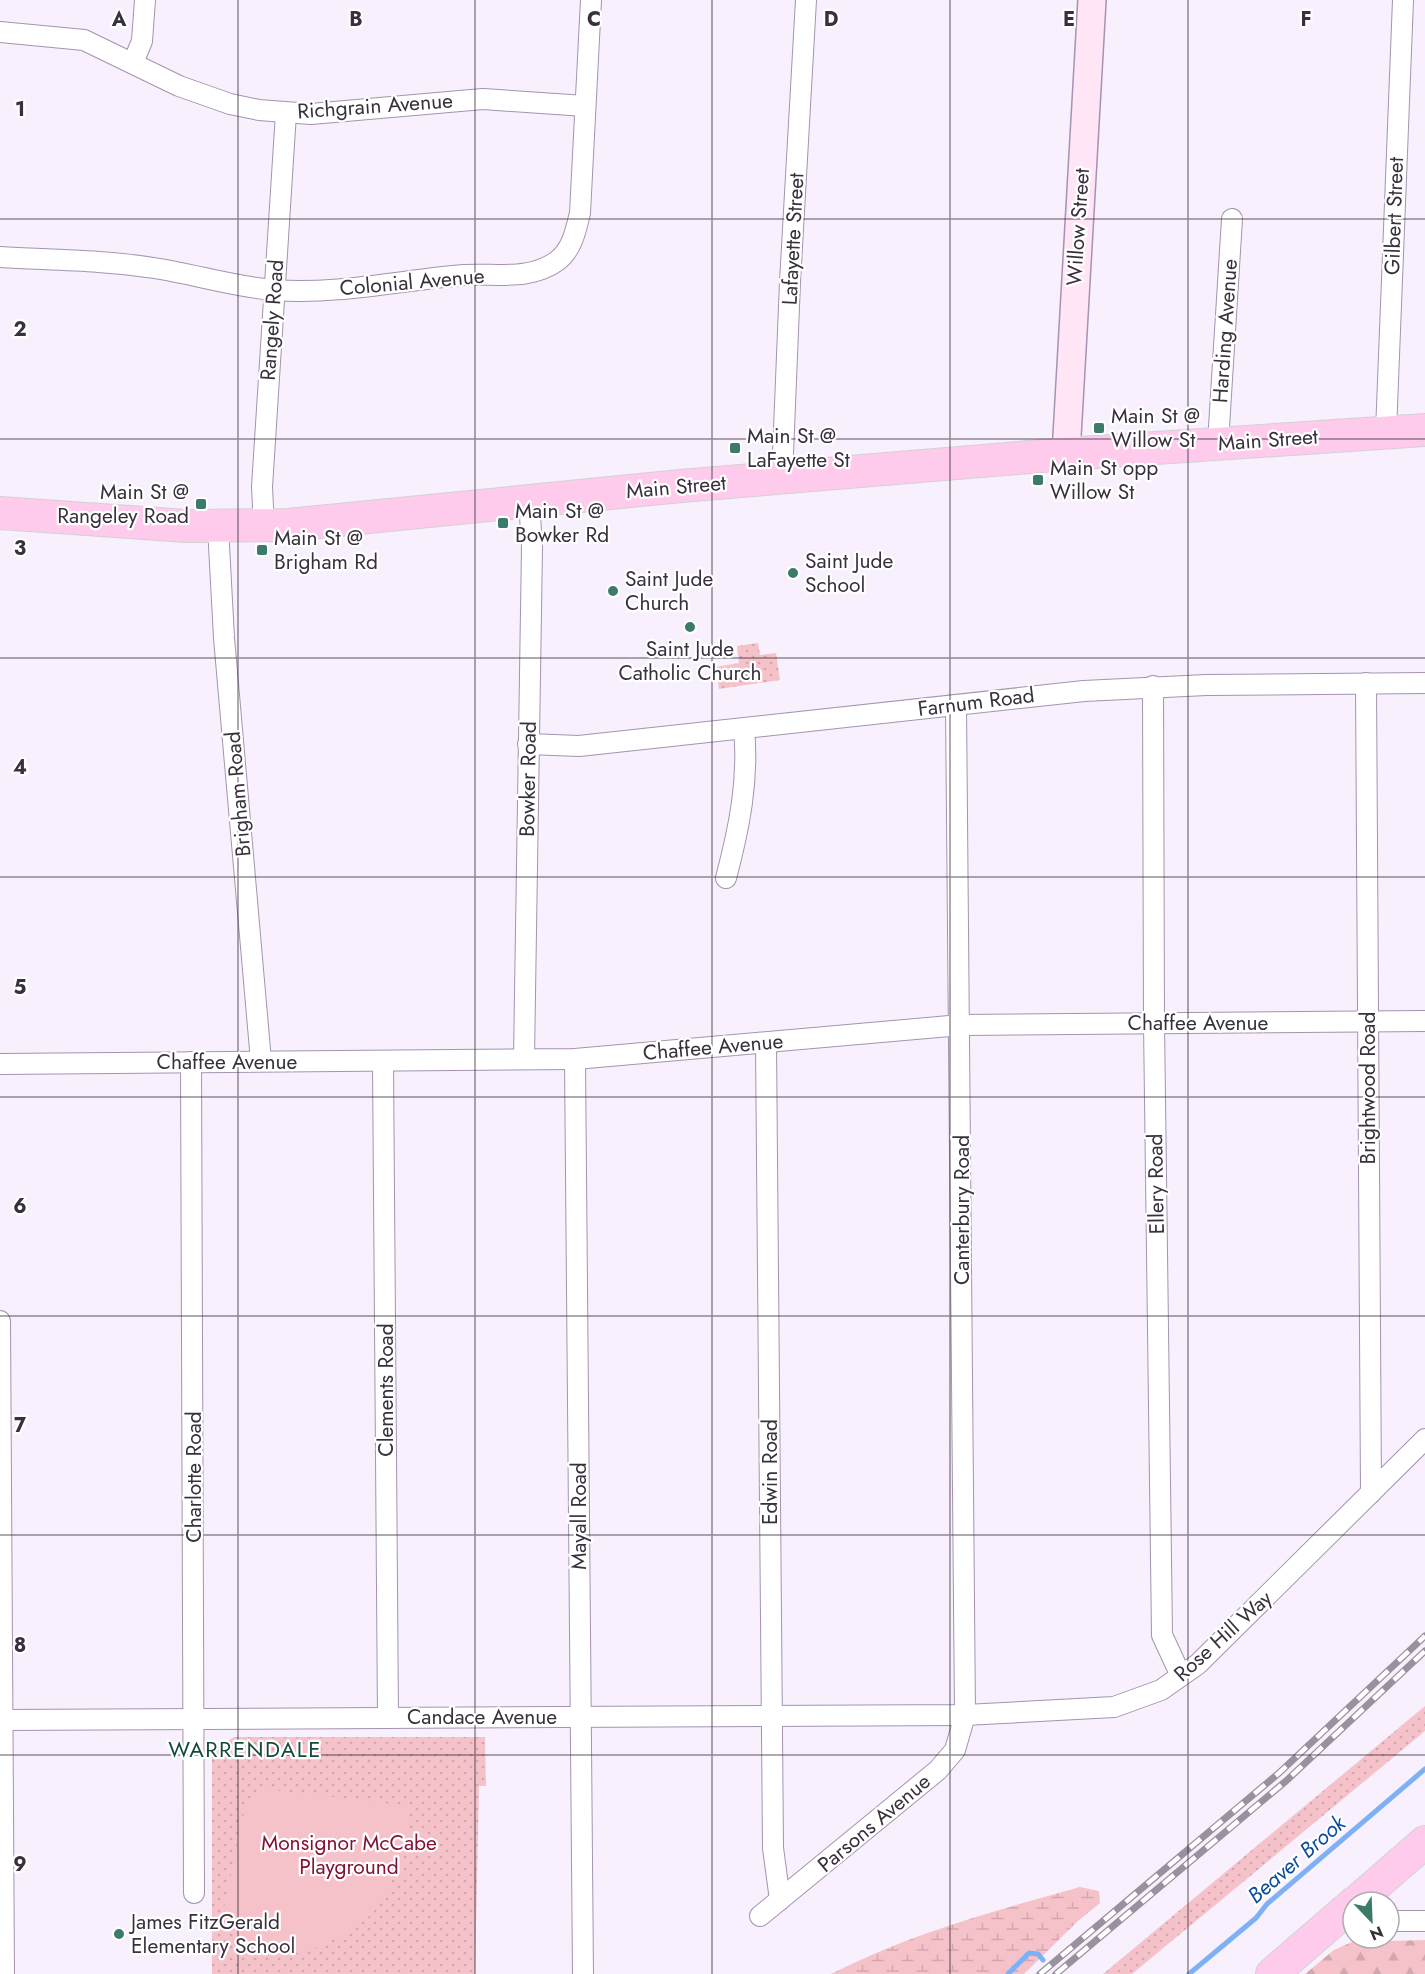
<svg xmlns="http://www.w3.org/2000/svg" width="1425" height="1974" font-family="Jost,sans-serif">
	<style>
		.forest { fill: url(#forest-firs) }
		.wetland { fill: url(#wetland-marsh) }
		.park { fill: url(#park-dots) }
		.pitch { fill: #f6c2c9 }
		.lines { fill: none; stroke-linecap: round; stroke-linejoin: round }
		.stream { stroke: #7eb0f5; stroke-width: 5 }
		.street-casing { stroke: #a593b0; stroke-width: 22 }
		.secondary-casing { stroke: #a593b0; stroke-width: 30 }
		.primary-casing { stroke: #d3d1d4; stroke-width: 34 }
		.street { stroke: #fff; stroke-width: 20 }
		.secondary { stroke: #ffe5f6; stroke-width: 27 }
		.primary { stroke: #ffcbec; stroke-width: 32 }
		.rail-casing { stroke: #99919e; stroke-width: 7 }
		.rail { stroke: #fff; stroke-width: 4.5; stroke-dasharray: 14; stroke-linecap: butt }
		.grid { fill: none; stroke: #38303c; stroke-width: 1.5; stroke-opacity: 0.55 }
		.poi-dot { fill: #3c7b69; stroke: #fff; stroke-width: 2 }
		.labels { text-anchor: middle; stroke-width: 4.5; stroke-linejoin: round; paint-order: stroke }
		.street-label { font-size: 21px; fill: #38303c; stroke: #fff }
		.poi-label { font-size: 21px; fill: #38303c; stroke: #fff; text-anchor: start }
		.park-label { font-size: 21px; fill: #821336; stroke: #fff }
		.neighbourhood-label { font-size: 22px; letter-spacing: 1.5px; fill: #14493b; stroke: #fff }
		.water-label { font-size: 22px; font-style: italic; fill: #0c4d9d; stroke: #fff }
		.grid-label { font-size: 20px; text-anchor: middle; font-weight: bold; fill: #38303c; stroke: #fff; stroke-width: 4.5; stroke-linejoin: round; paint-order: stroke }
	</style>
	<defs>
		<pattern id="forest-firs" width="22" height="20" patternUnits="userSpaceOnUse" patternTransform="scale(1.5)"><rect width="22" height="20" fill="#f6c2c9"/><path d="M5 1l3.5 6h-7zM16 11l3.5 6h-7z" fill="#d4a7ae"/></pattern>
		<pattern id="wetland-marsh" width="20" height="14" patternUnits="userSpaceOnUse" patternTransform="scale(1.5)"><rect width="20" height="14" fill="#f6c2c9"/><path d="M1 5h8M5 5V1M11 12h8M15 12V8" fill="none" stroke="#d4a7ae"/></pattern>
		<pattern id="park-dots" width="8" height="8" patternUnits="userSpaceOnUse" patternTransform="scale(1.5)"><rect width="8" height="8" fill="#f6c2c9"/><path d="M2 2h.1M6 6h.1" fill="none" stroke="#d4a7ae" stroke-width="1.8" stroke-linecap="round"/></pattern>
	</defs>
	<rect width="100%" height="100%" fill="#f8f0fd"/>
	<!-- forest -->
	<polygon class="forest" points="1425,1940 1425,1974 1305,1974 1334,1950 1352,1942"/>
	<!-- wetland -->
	<path class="wetland" d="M1080 1887 1099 1891 1100 1903 1078 1921 1024 1974H831C911 1933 994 1911 1080 1887Z"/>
	<!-- park -->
	<g class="park">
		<polygon points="758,643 760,655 776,653 780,680 719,689 716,667 739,663 737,646"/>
		<polygon points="1425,1706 1425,1731 1132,1974 1103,1974"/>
		<polygon points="234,1737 485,1737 486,1786 479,1786 475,1974 212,1974 212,1751"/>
	</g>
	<!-- pitch -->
	<polygon class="pitch" points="264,1789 409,1806 408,1848 389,1887 373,1913 347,1934 304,1952 277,1955 266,1954 220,1927 245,1808"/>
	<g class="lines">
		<!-- stream -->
		<g class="stream">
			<polyline points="1008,1974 1029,1953 1038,1954 1043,1960"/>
			<polyline points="1189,1974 1256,1918 1267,1904 1425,1769"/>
		</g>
		<defs>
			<g id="street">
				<polyline points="0,32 84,40 179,86 230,104 259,110 311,114 483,99 585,106"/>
				<polyline points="133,63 142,41 145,0"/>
				<path d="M0 257C51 260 104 260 154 268 194 274 234 287 274 290 337 295 402 280 464 275 495 273 530 281 557 261 572 250 576 230 580 213L591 0"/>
				<polyline points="1386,432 1403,0"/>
				<polyline points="1218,443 1232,219"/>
				<polyline points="782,478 790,282 806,0"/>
				<polyline points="218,527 224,638 261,1061"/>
				<polyline points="264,527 262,487 286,113"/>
				<polyline points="1366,683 1371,1493"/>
				<polyline points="1153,686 1154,1023 1162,1635 1181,1676"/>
				<polyline points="528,744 579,746 1084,691 1206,685 1425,683"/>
				<path d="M726 878C739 829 749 780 744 729"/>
				<polyline points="766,1043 773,1848 780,1900"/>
				<polyline points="524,1058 532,547 529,500"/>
				<polyline points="575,1059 583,1974"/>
				<polyline points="191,1062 194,1893"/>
				<polyline points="383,1062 388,1718"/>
				<polyline points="0,1064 575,1059 961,1025 1425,1021"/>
				<polyline points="0,1321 4,1974"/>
				<polyline points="0,1720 965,1715 1114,1707 1161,1690 1198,1664 1425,1439"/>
				<polyline points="760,1916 938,1770 955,1750 965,1715 956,705"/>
				<polyline points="1389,1921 1425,1921"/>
			</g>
			<polyline id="secondary" points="1066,454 1092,0"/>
			<g id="primary">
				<polyline points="0,513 186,526 288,525 681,486 1066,454 1425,430"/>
				<polyline points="1356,1902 1425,1842"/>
				<polyline points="1272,1974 1353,1904"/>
			</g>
		</defs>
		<!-- street casing -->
		<use href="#street" class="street-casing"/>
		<!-- secondary casing -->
		<use href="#secondary" class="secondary-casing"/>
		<!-- primary casing -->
		<use href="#primary" class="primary-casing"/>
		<!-- street -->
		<use href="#street" class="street"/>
		<!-- secondary -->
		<use href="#secondary" class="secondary"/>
		<!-- primary -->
		<use href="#primary" class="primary"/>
		<defs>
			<g id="rail">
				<polyline points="1040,1974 1279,1773 1425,1636"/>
				<polyline points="1056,1974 1286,1781 1425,1651"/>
			</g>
		</defs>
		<!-- rail casing -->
		<use href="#rail" class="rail-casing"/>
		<!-- rail -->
		<use href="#rail" class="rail"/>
	</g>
	<!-- grid -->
	<path class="grid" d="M238 0V1974M475 0V1974M712 0V1974M950 0V1974M1188 0V1974M0 219H1425M0 439H1425M0 658H1425M0 877H1425M0 1097H1425M0 1316H1425M0 1535H1425M0 1755H1425"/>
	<!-- markers -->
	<g class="poi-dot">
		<rect x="1093" y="422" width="12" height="12" rx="3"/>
		<rect x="729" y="442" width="12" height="12" rx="3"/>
		<rect x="1032" y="474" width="12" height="12" rx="3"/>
		<rect x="195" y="498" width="12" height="12" rx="3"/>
		<rect x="497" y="517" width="12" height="12" rx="3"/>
		<rect x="256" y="544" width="12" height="12" rx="3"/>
		<circle cx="793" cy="573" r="6"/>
		<circle cx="613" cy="591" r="6"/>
		<circle cx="690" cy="627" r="6"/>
		<circle cx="119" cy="1934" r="6"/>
	</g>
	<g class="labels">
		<!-- street labels -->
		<g class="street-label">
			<text transform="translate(375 106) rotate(-4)" y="7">Richgrain Avenue</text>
			<text transform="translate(1394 216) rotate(-88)" y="7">Gilbert Street</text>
			<text transform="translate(1078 227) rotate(-86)" y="7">Willow Street</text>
			<text transform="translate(793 239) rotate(-87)" y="7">Lafayette Street</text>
			<text transform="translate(412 282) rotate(-5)" y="7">Colonial Avenue</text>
			<text transform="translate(272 320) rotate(-86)" y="7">Rangely Road</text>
			<text transform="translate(1225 331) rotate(-86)" y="7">Harding Avenue</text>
			<text transform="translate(1268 440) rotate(-4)" y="7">Main Street</text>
			<text transform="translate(676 487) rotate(-5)" y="7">Main Street</text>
			<text transform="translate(976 702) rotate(-7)" y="7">Farnum Road</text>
			<text transform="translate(528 779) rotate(-89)" y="7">Bowker Road</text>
			<text transform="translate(238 794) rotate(-95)" y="7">Brigham Road</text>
			<text x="1198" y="1030">Chaffee Avenue</text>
			<text transform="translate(713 1047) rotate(-5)" y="7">Chaffee Avenue</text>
			<text x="227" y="1069">Chaffee Avenue</text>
			<text transform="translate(1368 1088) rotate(-90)" y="7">Brightwood Road</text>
			<text transform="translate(1156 1184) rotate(-91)" y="7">Ellery Road</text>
			<text transform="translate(962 1210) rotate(-90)" y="7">Canterbury Road</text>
			<text transform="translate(386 1390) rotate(-90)" y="7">Clements Road</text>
			<text transform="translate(770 1472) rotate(-90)" y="7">Edwin Road</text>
			<text transform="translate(194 1477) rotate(-90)" y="7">Charlotte Road</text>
			<text transform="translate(579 1516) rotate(-90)" y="7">Mayall Road</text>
			<text transform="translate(1223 1636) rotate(-42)" y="7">Rose Hill Way</text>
			<text x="482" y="1724">Candace Avenue</text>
			<text transform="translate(874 1823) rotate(-40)" y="7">Parsons Avenue</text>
		</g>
		<!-- poi labels -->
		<g class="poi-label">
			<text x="1111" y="423">Main St @<tspan x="1111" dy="24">Willow St</tspan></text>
			<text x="747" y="443">Main St @<tspan x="747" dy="24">LaFayette St</tspan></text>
			<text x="1050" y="475">Main St opp<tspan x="1050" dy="24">Willow St</tspan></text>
			<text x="189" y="499" text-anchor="end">Main St @<tspan x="189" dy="24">Rangeley Road</tspan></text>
			<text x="515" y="518">Main St @<tspan x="515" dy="24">Bowker Rd</tspan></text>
			<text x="274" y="545">Main St @<tspan x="274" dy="24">Brigham Rd</tspan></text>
			<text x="805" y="568">Saint Jude<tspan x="805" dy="24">School</tspan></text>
			<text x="625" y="586">Saint Jude<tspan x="625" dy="24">Church</tspan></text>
			<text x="690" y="656" text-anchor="middle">Saint Jude<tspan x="690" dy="24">Catholic Church</tspan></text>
			<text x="131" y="1929">James FitzGerald<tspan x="131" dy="24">Elementary School</tspan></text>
		</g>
		<!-- park labels -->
		<g class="park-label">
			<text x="349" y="1850">Monsignor McCabe<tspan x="349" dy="24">Playground</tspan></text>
		</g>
		<!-- neighbourhood labels -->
		<g class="neighbourhood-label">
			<text x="245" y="1757">WARRENDALE</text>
		</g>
		<!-- water labels -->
		<g class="water-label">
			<text transform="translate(1296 1859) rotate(-41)" y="8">Beaver Brook</text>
		</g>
	</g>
	<g class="grid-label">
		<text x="119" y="26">A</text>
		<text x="356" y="26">B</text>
		<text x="594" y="26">C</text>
		<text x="831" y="26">D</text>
		<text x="1069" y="26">E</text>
		<text x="1306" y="26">F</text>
		<text x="20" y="116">1</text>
		<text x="20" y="336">2</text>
		<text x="20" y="555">3</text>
		<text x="20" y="774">4</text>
		<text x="20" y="994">5</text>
		<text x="20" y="1213">6</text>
		<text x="20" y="1432">7</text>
		<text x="20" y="1652">8</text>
		<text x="20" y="1871">9</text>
	</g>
	<!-- north arrow -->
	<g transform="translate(1371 1920) rotate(157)"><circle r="28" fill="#ffffff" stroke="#afacb1" stroke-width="1.5"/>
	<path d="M0-4.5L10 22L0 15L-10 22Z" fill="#3c7b69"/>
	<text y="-9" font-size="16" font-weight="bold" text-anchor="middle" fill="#38303c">N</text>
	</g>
</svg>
